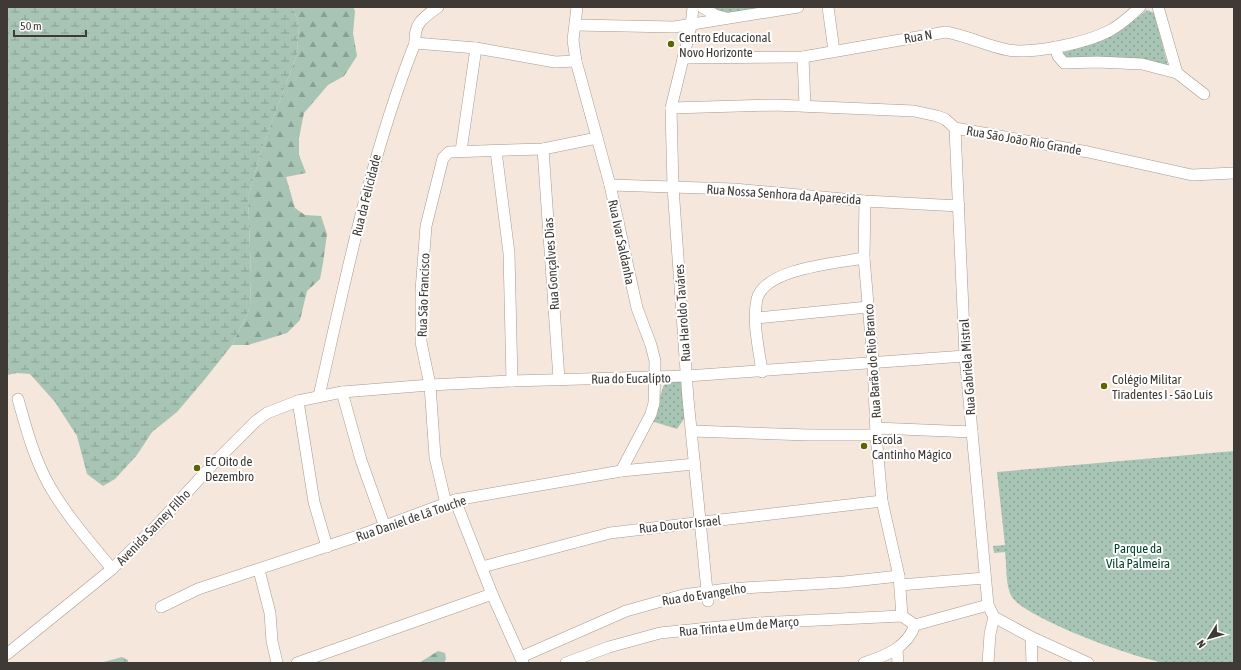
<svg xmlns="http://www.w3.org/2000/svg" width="1241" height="670" font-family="'Asap Condensed',sans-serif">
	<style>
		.grass { fill: url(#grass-dots) }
		.forest { fill: url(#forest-firs) }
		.wetland { fill: url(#wetland-marsh) }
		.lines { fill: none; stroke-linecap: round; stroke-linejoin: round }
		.minor-casing { stroke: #a79a8e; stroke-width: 12 }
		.minor { stroke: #fff; stroke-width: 11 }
		.poi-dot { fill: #5d6401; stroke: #fff; stroke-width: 1.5 }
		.labels { text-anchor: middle; stroke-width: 4; stroke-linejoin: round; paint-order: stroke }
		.street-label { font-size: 13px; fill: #3f3a35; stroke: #fff }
		.poi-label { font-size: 13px; fill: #3f3a35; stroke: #fff; text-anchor: start }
		.park-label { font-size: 13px; fill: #02422c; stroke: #fff }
	</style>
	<defs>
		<pattern id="grass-dots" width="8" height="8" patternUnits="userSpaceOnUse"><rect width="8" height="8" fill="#a7c4b5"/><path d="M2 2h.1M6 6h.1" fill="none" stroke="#89a094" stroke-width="1.8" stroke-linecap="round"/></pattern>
		<pattern id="forest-firs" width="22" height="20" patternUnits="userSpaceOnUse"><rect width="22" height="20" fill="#a7c4b5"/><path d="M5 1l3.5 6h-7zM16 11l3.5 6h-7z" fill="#89a094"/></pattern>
		<pattern id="wetland-marsh" width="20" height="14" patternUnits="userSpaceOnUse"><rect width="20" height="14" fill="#a7c4b5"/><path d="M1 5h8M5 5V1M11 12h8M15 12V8" fill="none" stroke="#89a094"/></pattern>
	</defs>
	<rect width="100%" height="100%" fill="#f5e7db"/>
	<!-- grass -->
	<g class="grass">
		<polygon points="706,7 770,7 725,13"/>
		<path d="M1147 10 1154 13 1168 66 1066 61 1061 53C1100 42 1115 37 1147 10Z"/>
		<polygon points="665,382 684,382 686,416 677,429 651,421"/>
		<path d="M1234 451V663C1212 663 1189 665 1167 663 1139 660 1027 619 1012 597 1005 586 1007 565 1005 552L994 553 993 546 1005 545 997 472Z"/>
	</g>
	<!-- forest -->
	<g class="forest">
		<polygon points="293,7 353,7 355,11 353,33 357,56 344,76 328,85 304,113 299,138 299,155 306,173 286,177 295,208 305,215 321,216 327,234 323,263 320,279 307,291 300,320 287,333 248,345 232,345 250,308 251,275 248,197 263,146 297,54 299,24"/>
		<polygon points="438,651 445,653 446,659 444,663 419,663"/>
	</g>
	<!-- wetland -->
	<g class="wetland">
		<polygon points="7,7 293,7 299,24 297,54 263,146 248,197 251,275 250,308 232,345 205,379 177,412 152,432 137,455 115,479 103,486 87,474 77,436 55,402 30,374 17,373 7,375"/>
		<polygon points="122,657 128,660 128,663 100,663"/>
	</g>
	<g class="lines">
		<defs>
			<g id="minor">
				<polyline points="577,7 573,40 576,61 610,185 637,308 651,345 655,361 654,403 651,414 621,471"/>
				<polyline points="693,7 691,26 671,108 673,187 688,399 708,601"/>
				<polyline points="702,7 715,15 726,18"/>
				<polyline points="828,7 834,51"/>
				<polyline points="1158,7 1177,73"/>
				<polyline points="576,25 674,27 798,7"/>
				<polyline points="415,43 476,48 555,62 576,61"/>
				<polyline points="1055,47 1058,56 1064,63 1097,62 1142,64 1177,73 1204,94"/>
				<polyline points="803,57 805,106"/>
				<path d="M683 58 803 57 946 32C968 36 987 46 1008 50 1033 54 1086 43 1109 31 1121 25 1130 16 1140 7"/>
				<polyline points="671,108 775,105 914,111 937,116 945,119 955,128 1088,152 1192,175 1234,173"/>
				<polyline points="955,128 965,356 988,605 994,617 1031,637 1088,663"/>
				<polyline points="543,149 559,379"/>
				<polyline points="461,151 476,48"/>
				<polyline points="496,151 509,253 512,381"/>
				<polyline points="610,185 734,189 865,201 959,206"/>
				<polyline points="865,201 864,258 873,361 876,435 882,501 899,576 902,616"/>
				<polyline points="756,318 868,307"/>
				<path d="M762 372C759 349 752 322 757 299 765 268 838 263 864 258"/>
				<polyline points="342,392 361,460 385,527"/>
				<path d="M319 396C346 277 370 157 415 43 414 23 423 18 438 7"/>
				<path d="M18 399C26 428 34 458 49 485 66 515 90 542 112 569"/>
				<polyline points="298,401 314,502 327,547"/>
				<polyline points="876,428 972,432"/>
				<polyline points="692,431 809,435 876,435"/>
				<polyline points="455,500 492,594 523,663"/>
				<polyline points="446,504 435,457 430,385 421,342 421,291 426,226 443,158 449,152 543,149 597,138"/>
				<polyline points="482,567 610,533 882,501"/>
				<polyline points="259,570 270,613 272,641 277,663"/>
				<polyline points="900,585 985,578"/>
				<polyline points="161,607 198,589 358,536 455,500 621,471 695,464"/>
				<polyline points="915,625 988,605"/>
				<polyline points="1031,637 1032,663"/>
				<polyline points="897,650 898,663"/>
				<polyline points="7,654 112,569 156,526 214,463 256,421 267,413 298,401 342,392 430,385 512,381 687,376 965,356"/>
				<polyline points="521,657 626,611 683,595 727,589 844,582 899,576"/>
				<polyline points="297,663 492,594"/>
				<polyline points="566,663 609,647 660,633 758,623 902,616 915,625"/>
				<path d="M864 663C885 656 907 648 915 625"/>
				<polyline points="988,663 990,634 994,617"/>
			</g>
		</defs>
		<!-- minor casing -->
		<use href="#minor" class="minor-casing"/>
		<!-- minor -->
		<use href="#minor" class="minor"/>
	</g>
	<!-- markers -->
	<g class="poi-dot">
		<circle cx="671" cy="44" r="4"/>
		<circle cx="1104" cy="386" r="4"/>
		<circle cx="864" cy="446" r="4"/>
		<circle cx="197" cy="468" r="4"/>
	</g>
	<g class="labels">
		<!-- street labels -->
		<g class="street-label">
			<text transform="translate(918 36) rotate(-9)" y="5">Rua N</text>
			<text transform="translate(1024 140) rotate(10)" y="5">Rua São João Rio Grande</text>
			<text transform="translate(784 194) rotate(4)" y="5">Rua Nossa Senhora da Aparecida</text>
			<text transform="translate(366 195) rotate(-76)" y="5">Rua da Felicidade</text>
			<text transform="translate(622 242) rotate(78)" y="5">Rua Ivar Saldanha</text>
			<text transform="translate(551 264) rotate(-94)" y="5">Rua Gonçalves Dias</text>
			<text transform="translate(423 295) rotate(-88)" y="5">Rua São Francisco</text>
			<text transform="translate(682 313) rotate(-94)" y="5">Rua Haroldo Taváres</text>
			<text transform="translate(872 361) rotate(-94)" y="5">Rua Barão do Rio Branco</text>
			<text transform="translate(967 367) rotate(-94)" y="5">Rua Gabriela Mistral</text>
			<text transform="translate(631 378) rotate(-1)" y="5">Rua do Eucalípto</text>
			<text transform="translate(411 518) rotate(-19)" y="5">Rua Daniel de Lã Touche</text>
			<text transform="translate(680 524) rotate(-6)" y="5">Rua Doutor Israel</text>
			<text transform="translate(153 527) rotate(-46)" y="5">Avenida Sarney Filho</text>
			<text transform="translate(704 594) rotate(-9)" y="5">Rua do Evangelho</text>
			<text transform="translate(739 626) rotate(-5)" y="5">Rua Trinta e Um de Março</text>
		</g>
		<!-- poi labels -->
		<g class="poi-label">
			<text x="679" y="42">Centro Educacional<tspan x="679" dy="15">Novo Horizonte</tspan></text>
			<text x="1112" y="384">Colégio Militar<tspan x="1112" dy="15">Tiradentes I - São Luís</tspan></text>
			<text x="872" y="444">Escola<tspan x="872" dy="15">Cantinho Mágico</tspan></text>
			<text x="205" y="466">EC Oito de<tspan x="205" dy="15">Dezembro</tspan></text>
		</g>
		<!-- park labels -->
		<g class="park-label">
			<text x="1138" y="553">Parque da<tspan x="1138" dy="15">Vila Palmeira</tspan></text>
		</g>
	</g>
	<!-- border -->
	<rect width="1241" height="670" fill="none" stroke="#3f3a35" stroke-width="16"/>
	<!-- north arrow -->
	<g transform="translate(1209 638) rotate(233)" stroke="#ffffff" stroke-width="3" paint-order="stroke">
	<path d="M0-3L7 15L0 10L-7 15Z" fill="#3f3a35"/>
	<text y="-6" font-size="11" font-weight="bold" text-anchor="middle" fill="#3f3a35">N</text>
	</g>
	<!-- scale -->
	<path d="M14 30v6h72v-6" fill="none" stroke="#3f3a35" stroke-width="2"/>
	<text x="20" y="30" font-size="12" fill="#3f3a35" stroke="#ffffff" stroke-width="3" paint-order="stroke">50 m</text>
</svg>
